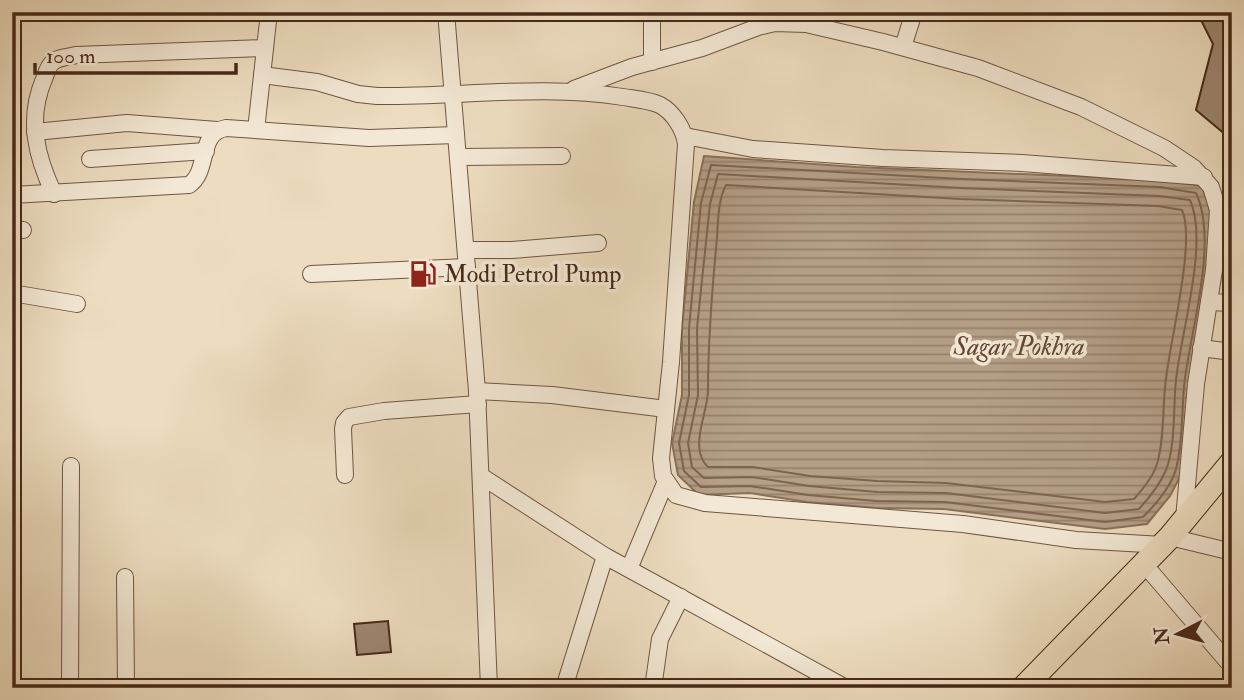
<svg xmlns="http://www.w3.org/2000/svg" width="1244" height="700" font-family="'IM FELL Double Pica',serif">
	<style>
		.water { fill: url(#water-rules); stroke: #89705a; stroke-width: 2 }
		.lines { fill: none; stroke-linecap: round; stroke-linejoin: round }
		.shore { stroke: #7e644f; stroke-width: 2 }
		.building { fill: #9d866f; stroke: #472918; stroke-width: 2 }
		.minor-casing { stroke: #705642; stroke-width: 18 }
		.highway-casing { stroke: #472918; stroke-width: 25 }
		.minor { stroke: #f3e8d5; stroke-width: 16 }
		.highway { stroke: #eddcbf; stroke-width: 23 }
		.labels { text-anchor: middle; stroke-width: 7; stroke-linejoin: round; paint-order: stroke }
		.poi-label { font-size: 24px; fill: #472918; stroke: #f3e8d5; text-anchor: start }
		.water-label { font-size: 26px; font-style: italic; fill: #624634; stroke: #f3e8d5 }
	</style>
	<defs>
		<pattern id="water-rules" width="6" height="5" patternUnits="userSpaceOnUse" patternTransform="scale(1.75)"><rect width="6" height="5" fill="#b59f86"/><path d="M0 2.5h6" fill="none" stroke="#95826d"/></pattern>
	</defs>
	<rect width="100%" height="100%" fill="#eddcbf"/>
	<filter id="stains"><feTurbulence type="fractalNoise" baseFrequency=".00286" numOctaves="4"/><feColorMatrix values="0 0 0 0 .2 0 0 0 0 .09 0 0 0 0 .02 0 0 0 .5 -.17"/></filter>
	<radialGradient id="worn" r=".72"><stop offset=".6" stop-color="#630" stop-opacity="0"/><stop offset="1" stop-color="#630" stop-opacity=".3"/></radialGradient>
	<!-- water -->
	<polygon class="water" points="704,156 856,167 1160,180 1202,186 1211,214 1211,265 1182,473 1170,496 1147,524 1105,529 944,509 876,508 807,502 750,493 699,495 678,475 672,443 682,395 682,328 694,202"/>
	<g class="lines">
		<!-- shore -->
		<g class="shore">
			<path d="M711 165 961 179 1160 187 1196 193C1218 240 1192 326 1185 378 1181 407 1184 439 1176 469 1171 487 1156 504 1143 517L1105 522 945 502 876 501 808 495 750 486 701 487 684 471 679 443 689 395V328L701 203Z"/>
			<path d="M718 174 961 188 1159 196 1190 200C1209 242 1181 332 1176 380 1173 406 1176 445 1166 470 1160 484 1150 497 1139 509L1105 513 946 493 877 492 809 486 752 477 704 478 692 467 688 443 698 395 697 328 710 204Z"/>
			<path d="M726 185 960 199 1158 206 1182 210C1196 240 1170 341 1166 379 1162 406 1165 437 1157 464 1153 477 1143 489 1134 499L1105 502 946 483 877 481 810 476 753 467H708C688 448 708 413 708 390 708 337 712 290 717 238 718 221 718 200 726 185Z"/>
		</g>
	</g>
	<!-- building -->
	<g class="building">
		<polygon points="1197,12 1232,12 1232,140 1196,110 1213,44"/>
		<polygon points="388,621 391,652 357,655 354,624"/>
	</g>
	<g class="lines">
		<defs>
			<g id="minor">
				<polyline points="446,12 477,391 489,688"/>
				<polyline points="903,47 914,12"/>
				<polyline points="652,62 652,12"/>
				<path d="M262 75 317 82 358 94 377 96C456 97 546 84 623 97 635 99 649 100 660 105 673 112 684 129 686 144L671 362 661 458 663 476 676 495 705 503 963 524 1076 540 1163 545"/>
				<polyline points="574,89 632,67 702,48 758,27 775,23 806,24 883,42 978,68 1081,107 1164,148 1194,168 1211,187 1218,210 1214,270 1196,384 1184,519"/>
				<polyline points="256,130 269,12"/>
				<polyline points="35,132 127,123 217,130"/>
				<polyline points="685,136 753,149 883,158 1022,163 1204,177"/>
				<polyline points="458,157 562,156"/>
				<polyline points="90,159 206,151"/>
				<path d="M54 194C36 156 27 119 44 79 46 74 48 67 51 64 56 57 69 57 76 55L265 48"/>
				<path d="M12 195 189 185C210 171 197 133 226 128L369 138 456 135"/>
				<polyline points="12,229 23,230"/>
				<polyline points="466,250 512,250 598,243"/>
				<polyline points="311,274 467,267"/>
				<polyline points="12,293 77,304"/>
				<polyline points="1209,302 1232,303"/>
				<polyline points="1201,348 1232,352"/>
				<polyline points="477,391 552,395 666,409"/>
				<polyline points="345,475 343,429 344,423 349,417 384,411 478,404"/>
				<polyline points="481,476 605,556 846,688"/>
				<polyline points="1170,537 1232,552"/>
				<polyline points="1144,564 1227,661"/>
				<polyline points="629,569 666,481"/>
				<polyline points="125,577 126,688"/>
				<polyline points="70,688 71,466"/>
				<polyline points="564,688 605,556"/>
				<polyline points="653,688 660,639 681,597"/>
			</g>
			<polyline id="highway" points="1023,688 1170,537 1232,462"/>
		</defs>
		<!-- minor casing -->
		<use href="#minor" class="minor-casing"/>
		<!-- highway casing -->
		<use href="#highway" class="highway-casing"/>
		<!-- minor -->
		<use href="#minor" class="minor"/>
		<!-- highway -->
		<use href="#highway" class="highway"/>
	</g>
	<!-- icons -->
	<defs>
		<symbol id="fuel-bare" viewBox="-9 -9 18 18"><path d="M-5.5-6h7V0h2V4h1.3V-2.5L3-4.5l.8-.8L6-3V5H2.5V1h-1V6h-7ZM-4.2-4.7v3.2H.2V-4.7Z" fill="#8f2418" stroke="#f3e8d5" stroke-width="2.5" paint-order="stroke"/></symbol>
	</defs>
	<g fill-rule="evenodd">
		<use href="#fuel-bare" x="404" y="255" width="38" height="38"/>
	</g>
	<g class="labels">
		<!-- poi labels -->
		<g class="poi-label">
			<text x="444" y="282">Modi Petrol Pump</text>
		</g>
		<!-- water labels -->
		<g class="water-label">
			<text x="1019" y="355">Sagar Pokhra</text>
		</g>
	</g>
	<!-- margin -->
	<rect width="1244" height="700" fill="none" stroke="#eddcbf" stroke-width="42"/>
	<rect x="14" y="14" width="1216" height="672" fill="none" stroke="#472918" stroke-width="3.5"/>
	<rect x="21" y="21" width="1202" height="658" fill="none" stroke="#472918" stroke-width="2"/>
	<!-- north arrow -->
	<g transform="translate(1178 634) rotate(264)" stroke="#f3e8d5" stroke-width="5" paint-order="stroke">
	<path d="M0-5L12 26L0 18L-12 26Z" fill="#472918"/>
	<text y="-10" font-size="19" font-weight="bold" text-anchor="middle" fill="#472918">N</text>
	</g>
	<!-- scale -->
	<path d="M35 63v10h201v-10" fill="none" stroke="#472918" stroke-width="3.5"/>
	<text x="46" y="63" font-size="21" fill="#472918" stroke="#f3e8d5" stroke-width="5" paint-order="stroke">100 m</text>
	<rect width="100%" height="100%" filter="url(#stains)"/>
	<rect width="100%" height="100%" fill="url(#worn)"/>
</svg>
